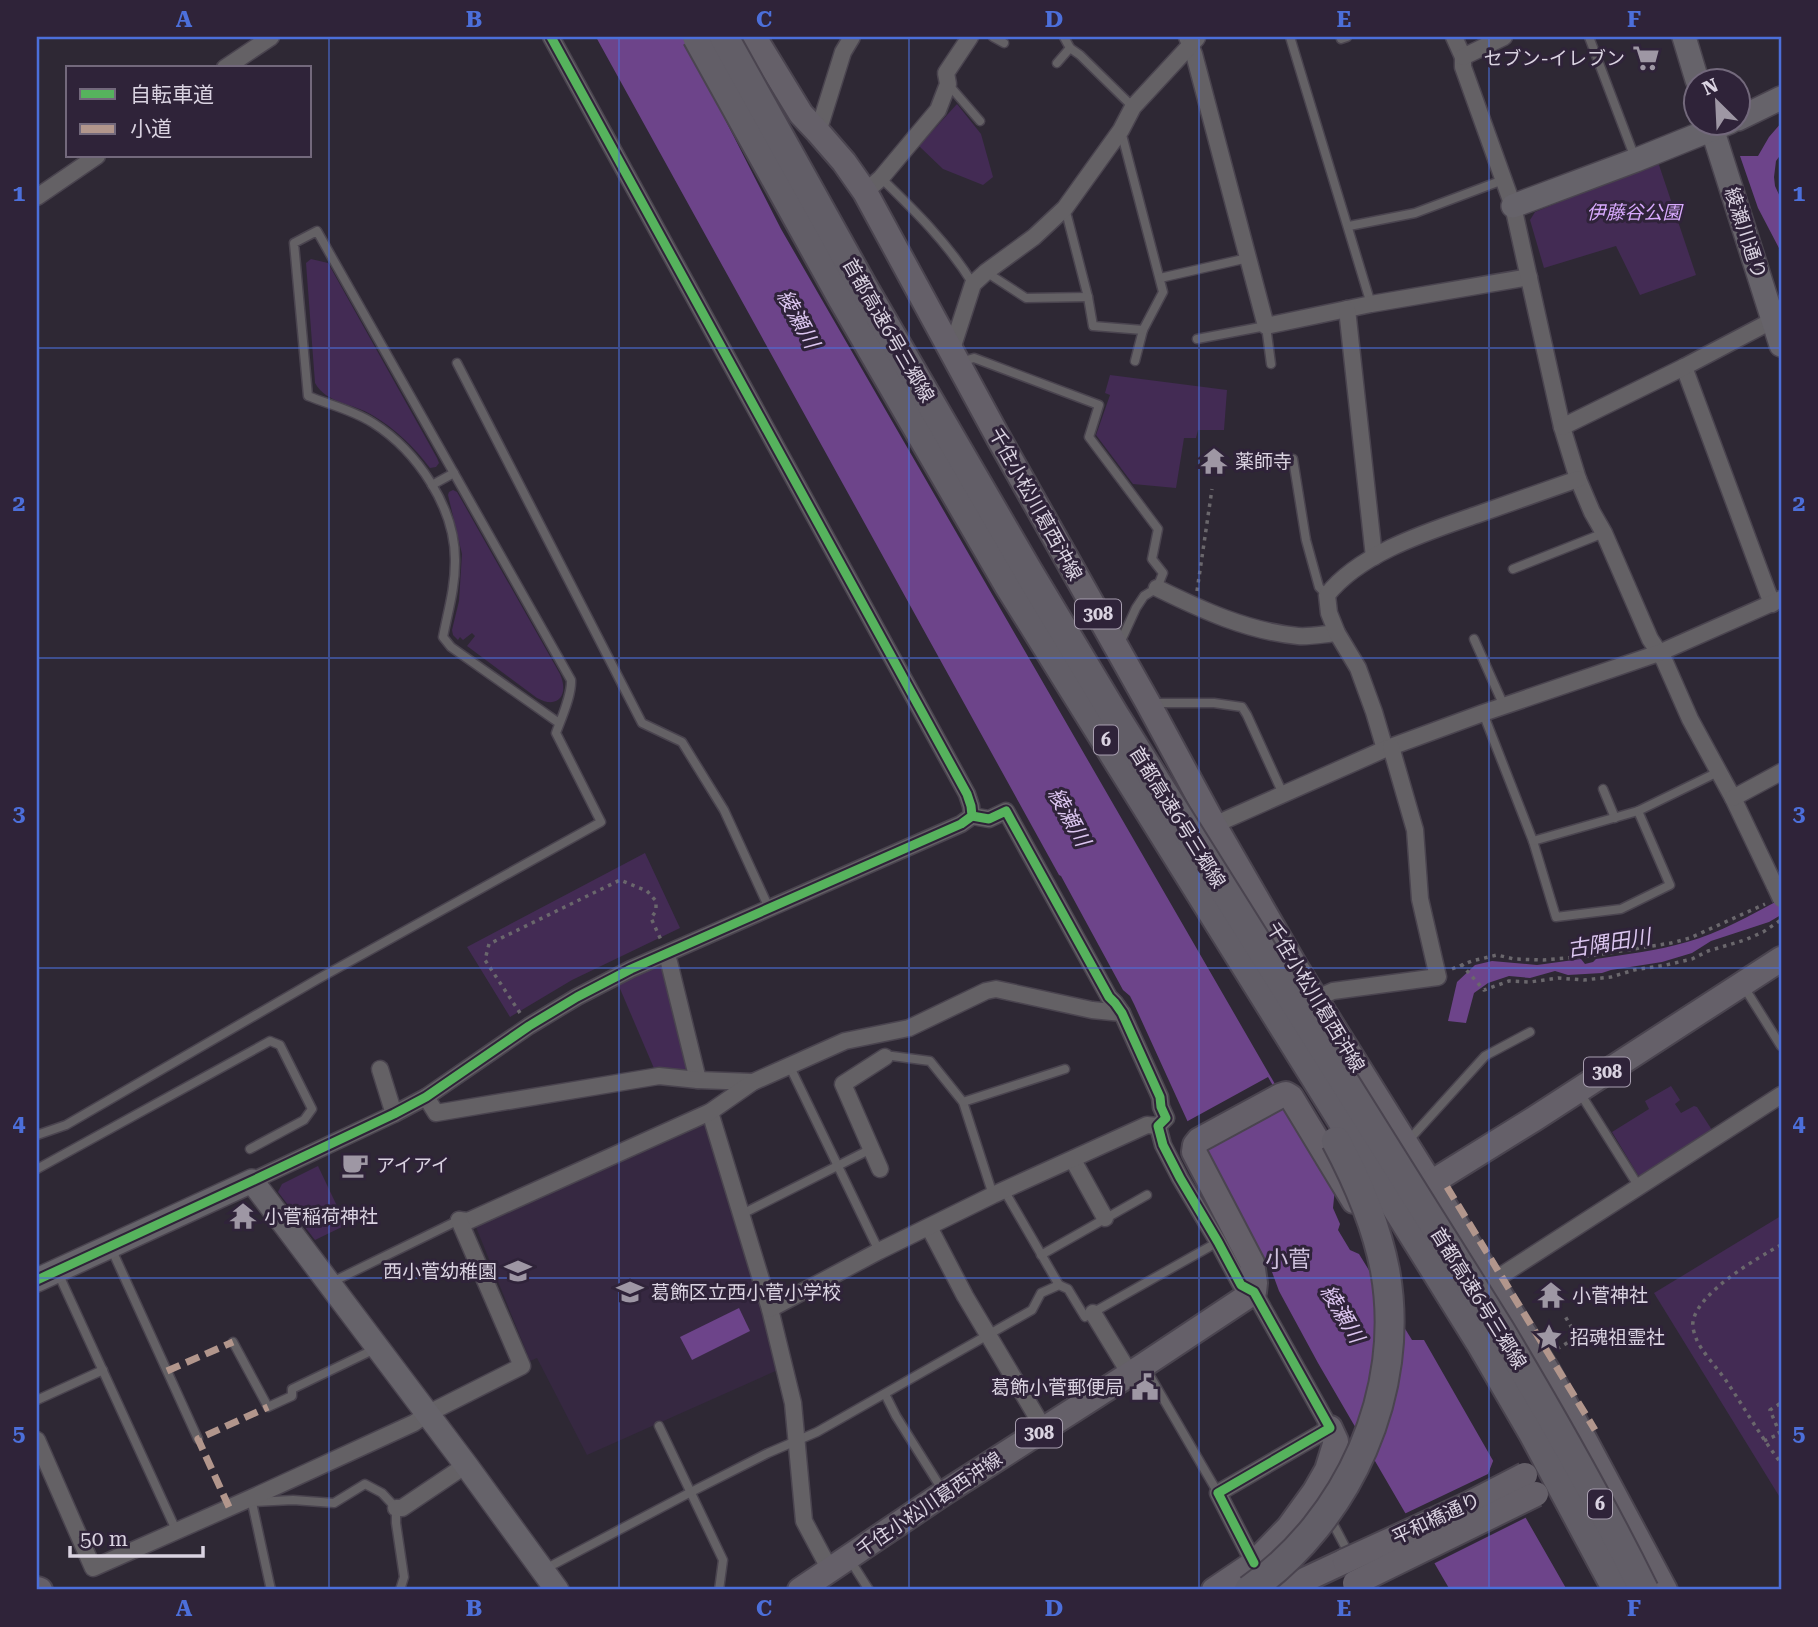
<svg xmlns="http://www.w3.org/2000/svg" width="1818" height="1627" font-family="'Roboto Serif','Noto Sans JP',serif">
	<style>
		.built { fill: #362841 }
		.green { fill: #432b54 }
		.water { fill: #6d448a }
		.pier { fill: #2e2834 }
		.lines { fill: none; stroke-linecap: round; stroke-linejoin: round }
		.lane-casing { stroke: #4a444f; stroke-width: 11 }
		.street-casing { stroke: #4a444f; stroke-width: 19 }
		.secondary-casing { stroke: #4a444f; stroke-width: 26 }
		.primary-casing { stroke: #4a444f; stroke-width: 28 }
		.path { stroke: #6a676c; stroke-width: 3.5; stroke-dasharray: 3.5 5; stroke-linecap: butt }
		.lane { stroke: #646165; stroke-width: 8 }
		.street { stroke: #646165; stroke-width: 16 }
		.secondary { stroke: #66636a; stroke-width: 23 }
		.primary { stroke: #656069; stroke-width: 24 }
		.street-bridge-casing { stroke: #4a444f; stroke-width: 19; stroke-linecap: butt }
		.primary-bridge-casing { stroke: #4a444f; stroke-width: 28; stroke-linecap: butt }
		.highway-bridge-casing { stroke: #4a444f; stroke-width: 32; stroke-linecap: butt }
		.street-bridge { stroke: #646165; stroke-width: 16 }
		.primary-bridge { stroke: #656069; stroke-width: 24 }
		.highway-bridge { stroke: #625e67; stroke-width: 28 }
		.quiet { stroke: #b2968c; stroke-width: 7; stroke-dasharray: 14 7; stroke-linecap: butt }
		.cycleway-casing { stroke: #2f2339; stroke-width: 13 }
		.cycleway { stroke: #56b35d; stroke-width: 9 }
		.grid { fill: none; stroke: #4c6fda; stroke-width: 2; stroke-opacity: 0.55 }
		.labels { text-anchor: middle; stroke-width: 6; stroke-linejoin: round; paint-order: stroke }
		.shield { fill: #2f2339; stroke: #a79eaf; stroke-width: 2 }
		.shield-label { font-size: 18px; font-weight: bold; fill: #dad3e1 }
		.poi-label { font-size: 19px; fill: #dad3e1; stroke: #2f2339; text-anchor: start }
		.park-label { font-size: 19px; font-style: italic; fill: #d7a9fc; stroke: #2f2339 }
		.street-label { font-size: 19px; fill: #dad3e1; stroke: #2f2339 }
		.water-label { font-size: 21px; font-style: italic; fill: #dcc6f0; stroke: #2f2339 }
		.quarter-label { font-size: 23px; fill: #cfc1dd; stroke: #2f2339 }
		.neatline { fill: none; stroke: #4c6fda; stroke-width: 2.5 }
		.grid-label { font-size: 23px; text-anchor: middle; font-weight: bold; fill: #4c6fda }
	</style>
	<rect width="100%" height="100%" fill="#2e2834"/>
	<!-- built -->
	<polygon class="built" points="706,1124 780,1369 587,1455 537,1358 530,1361 476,1227"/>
	<!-- green -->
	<g class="green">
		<polygon points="957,104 981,134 993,177 983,185 943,169 919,146"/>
		<polygon points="1658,162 1696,275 1640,295 1616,246 1544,268 1530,220 1535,212"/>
		<path d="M311 259 328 263 437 458 439 463 436 467 430 468C414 447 396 429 372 415 353 403 327 404 315 383L306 263Z"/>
		<polygon points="1110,375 1227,390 1224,430 1198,430 1196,438 1184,438 1176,488 1133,484 1096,435 1110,395 1105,393"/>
		<path d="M453 490 457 492 560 674C569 694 559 710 537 698L467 646 475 636 472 633 463 640 460 637 458 640 453 635 452 630 459 601 462 554 448 495 449 492Z"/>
		<polygon points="645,853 680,928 572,980 510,1017 467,947"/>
		<polygon points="666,963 689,1072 656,1073 618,984"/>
		<polygon points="1671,1086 1680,1100 1675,1104 1681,1113 1694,1106 1697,1107 1712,1130 1643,1176 1638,1175 1612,1132 1649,1109 1645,1101"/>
		<polygon points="318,1166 346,1225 315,1240 278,1192 282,1184"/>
		<polygon points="1781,1216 1781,1499 1654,1293"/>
	</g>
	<!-- water -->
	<g class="water">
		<polygon points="596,37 683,37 781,229 1335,1188 1333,1208 1340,1224 1338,1230 1350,1250 1359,1254 1412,1340 1424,1340 1567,1590 1450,1590 1318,1363 1279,1291 1272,1272 1202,1153 1134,1004 1130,996 1123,990 1061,876 1059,875"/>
		<polygon points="1781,123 1781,154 1776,161 1774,177 1775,186 1781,199 1781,252 1758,208 1740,156 1758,156 1769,137"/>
		<path d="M1781 899V915L1769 922 1711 941 1692 953 1662 962 1611 970 1602 973 1568 975 1555 971 1530 978 1509 976 1488 983 1474 993 1466 1023 1448 1021 1457 982 1475 965 1492 961 1537 965 1581 959 1585 964 1593 962 1596 959C1627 954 1657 951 1687 942 1720 933 1751 915 1781 899Z"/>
		<polygon points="739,1308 750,1331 692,1360 680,1337"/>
	</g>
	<!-- pier -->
	<g class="pier">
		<polygon points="1268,1077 1283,1103 1206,1147 1205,1154 1186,1122"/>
		<polygon points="1495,1456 1529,1516 1431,1565 1402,1515 1488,1474"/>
	</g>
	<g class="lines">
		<defs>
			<g id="lane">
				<polyline points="993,37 1004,43"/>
				<polyline points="1064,37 1070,48 1080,55 1133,107"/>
				<polyline points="1290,37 1371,304"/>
				<polyline points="1589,37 1635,158"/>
				<polyline points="1341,39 1347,37"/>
				<polyline points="1057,63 1070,48"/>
				<polyline points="948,84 980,121"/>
				<polyline points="1121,131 1163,292 1143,330 1135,361"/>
				<path d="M881 178C915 211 948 243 973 284"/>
				<polyline points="1065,208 1088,297 1093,326 1143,330"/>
				<polyline points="1349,226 1415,213 1503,180"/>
				<polyline points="986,272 1026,298 1088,297"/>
				<polyline points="1160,278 1248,258"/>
				<polyline points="1197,339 1266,326 1271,364"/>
				<polyline points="960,362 974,358 1099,405 1089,437 1158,529 1152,559 1163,573 1157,588 1144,596 1136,608 1120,643"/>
				<polyline points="457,363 642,723 682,742 724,810 769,908"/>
				<polyline points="1293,459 1306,540 1319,587 1327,595"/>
				<polyline points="432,485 454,473"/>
				<polyline points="1513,569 1604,533"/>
				<polyline points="1474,639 1504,706"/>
				<polyline points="1151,703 1214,703 1242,707 1247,715 1283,794"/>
				<polyline points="1483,713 1533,841 1556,917 1621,909 1670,885 1638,811"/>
				<polyline points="1603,789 1615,818"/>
				<polyline points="1533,841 1638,811 1718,772"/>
				<polyline points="1744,987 1781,1046"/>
				<polyline points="892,1056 930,1061 963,1102 993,1195"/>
				<polyline points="790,1067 879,1251"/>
				<polyline points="1580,1093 1639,1187"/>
				<polyline points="963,1102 1065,1069"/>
				<path d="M37 1135 66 1125 318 979 601 822 556 733C561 719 572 695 571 680L317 231 294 243 308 396C330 405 353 410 373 423 417 451 456 508 455 562 455 588 448 611 443 637L451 647 559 723"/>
				<polyline points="1408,1141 1485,1056 1530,1032"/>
				<polyline points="37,1169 270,1041 280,1045 312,1109 304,1120 250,1149"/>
				<polyline points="1004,1190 1059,1285"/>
				<polyline points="740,1215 871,1149"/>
				<polyline points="111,1248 198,1439"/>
				<polyline points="1041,1255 1147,1195"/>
				<polyline points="58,1273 176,1530"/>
				<polyline points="330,1283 459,1220"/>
				<polyline points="233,1342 268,1407 292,1396 292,1389 375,1349"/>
				<polyline points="1146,1369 1218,1493"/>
				<polyline points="885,1394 896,1416 943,1491"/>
				<polyline points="37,1400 103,1370"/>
				<polyline points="659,1426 723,1560 719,1590"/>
				<polyline points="251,1498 271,1590"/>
				<polyline points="252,1502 293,1500 334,1503 365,1484 382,1493 396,1508 396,1523 404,1577 400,1590"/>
				<polyline points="1329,1516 1349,1554"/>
				<polyline points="850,1560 869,1590"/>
				<polyline points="545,1569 691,1492 768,1453 817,1432 1032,1310 1041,1293 1059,1285 1068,1289 1085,1317 1218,1242"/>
			</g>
			<g id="street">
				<polyline points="1187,37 1194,54 1266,326 1371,304 1529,277"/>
				<polyline points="1454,37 1463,57 1463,67 1513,206 1562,427 1578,479 1592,512 1604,533 1650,639 1664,660 1690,719 1733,798 1775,886"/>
				<polyline points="1463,57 1504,37"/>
				<polyline points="225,68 271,37"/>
				<polyline points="818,132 843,52 852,37"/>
				<polyline points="865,192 881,178 938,110 948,84 946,73 970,37"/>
				<polyline points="37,197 97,156"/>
				<polyline points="1347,309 1374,557"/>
				<polyline points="951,352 973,284 986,272 1034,237 1065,208 1121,130 1133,107 1197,38"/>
				<polyline points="1684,367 1772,604"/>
				<polyline points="1562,427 1684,367 1781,316"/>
				<path d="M1157 588C1202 610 1247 631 1298 636 1310 637 1324 634 1337 633"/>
				<path d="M1385 749 1374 712 1358 668 1337 633 1329 613 1327 595C1360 553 1427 532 1476 515 1510 503 1544 491 1578 479"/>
				<polyline points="1733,798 1781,772"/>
				<polyline points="972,816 989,819 1006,811 1109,997 1115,1003 1122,1013 1160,1097 1161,1107 1166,1118 1158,1126 1163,1145 1180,1178 1218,1242 1241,1285 1254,1292 1330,1428 1218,1493 1254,1563"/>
				<polyline points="1214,825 1385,749 1483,713 1659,653 1781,599"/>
				<polyline points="667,954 698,1080"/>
				<polyline points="1315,999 1333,991 1438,977 1420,899 1415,830 1391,747"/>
				<polyline points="380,1069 394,1114"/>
				<polyline points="426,1097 436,1113 659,1076 698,1080 753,1082"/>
				<polyline points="710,1112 770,1309 793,1403 804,1521 830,1570"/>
				<polyline points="1073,1160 1105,1218"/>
				<polyline points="880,1169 843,1084 885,1057"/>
				<polyline points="252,1181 394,1114 426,1097 529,1026 577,997 631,969 961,824 972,816 971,806 967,794 551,37"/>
				<polyline points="459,1220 468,1221 710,1112 753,1082 845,1041 909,1028 986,991 996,989 1092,1010 1122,1013"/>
				<polyline points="929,1227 965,1296 1044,1429"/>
				<polyline points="1502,1275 1781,1095"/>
				<polyline points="770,1309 879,1251 993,1195 1147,1125 1158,1126"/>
				<polyline points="1093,1313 1130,1374"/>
				<polyline points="37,1440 93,1568 251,1498 414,1423 427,1414 522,1366 459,1220"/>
				<polyline points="396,1508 402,1508 466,1465"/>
			</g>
			<g id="secondary">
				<polyline points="1684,37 1697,80"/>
				<polyline points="1738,119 1781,98"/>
				<polyline points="1710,122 1781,345"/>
				<polyline points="1513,206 1636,160 1730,122"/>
				<polyline points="37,1280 252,1181 466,1465 557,1590"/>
			</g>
			<g id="primary">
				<polyline points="754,37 801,114 818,132 844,162 865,192 998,437 1148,703 1214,825 1297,969 1549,1373 1665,1590"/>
				<polyline points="1418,1191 1534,1119 1781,959"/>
				<polyline points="37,1589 40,1590"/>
				<polyline points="800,1590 944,1493 1144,1365 1254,1292 1255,1283 1252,1263 1194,1152 1195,1145 1199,1140 1280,1096 1286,1094 1291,1097 1354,1201"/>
				<polyline points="1214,1590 1254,1563 1289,1527 1315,1491 1327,1470 1336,1441 1330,1428"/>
				<polyline points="1283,1590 1345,1561"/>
			</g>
		</defs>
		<!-- lane casing -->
		<use href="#lane" class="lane-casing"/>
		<!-- street casing -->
		<use href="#street" class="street-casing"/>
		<!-- secondary casing -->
		<use href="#secondary" class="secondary-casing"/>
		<!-- primary casing -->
		<use href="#primary" class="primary-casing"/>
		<!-- path -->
		<g class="path">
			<polyline points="1197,591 1212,489"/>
			<polyline points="1461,964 1484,990 1509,981 1530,982 1558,978 1584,980 1611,977 1634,970 1666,965 1692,959 1708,951 1745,940 1763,932 1781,920"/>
			<polyline points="1452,969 1472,961 1497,955 1514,959 1543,960 1590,956 1671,943 1690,938 1765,904"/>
			<polyline points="520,1013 485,960 489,944 620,880 647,891 656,901 656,911 651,918 661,940"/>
			<path d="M1781 1245C1757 1258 1697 1293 1693 1322 1692 1326 1694 1333 1696 1338 1700 1350 1719 1370 1727 1382 1745 1409 1761 1437 1781 1463"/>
			<polyline points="1557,1349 1577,1337 1565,1316"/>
			<polyline points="1780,1434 1770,1410 1781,1403"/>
			<polyline points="1764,1441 1781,1433"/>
		</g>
		<!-- lane -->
		<use href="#lane" class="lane"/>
		<!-- street -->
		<use href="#street" class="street"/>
		<!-- secondary -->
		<use href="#secondary" class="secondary"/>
		<!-- primary -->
		<use href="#primary" class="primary"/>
		<defs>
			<polyline id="street-bridge" points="1775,886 1781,899"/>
			<g id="primary-bridge">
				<polyline points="1345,1561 1469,1504 1525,1475"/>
				<polyline points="1355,1583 1536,1494"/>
			</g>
			<g id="highway-bridge">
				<polyline points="697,37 842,298 1008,584 1480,1342 1533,1433 1617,1590"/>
				<path d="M724 37 862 285 1028 571 1115 716 1500 1330C1551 1415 1600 1501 1644 1590"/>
				<path d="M1249 1590C1349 1520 1407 1391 1385 1270 1376 1224 1358 1182 1336 1141"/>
			</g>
		</defs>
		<!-- street-bridge casing -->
		<use href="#street-bridge" class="street-bridge-casing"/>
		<!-- primary-bridge casing -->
		<use href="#primary-bridge" class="primary-bridge-casing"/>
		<!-- highway-bridge casing -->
		<use href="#highway-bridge" class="highway-bridge-casing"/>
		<!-- street-bridge -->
		<use href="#street-bridge" class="street-bridge"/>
		<!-- primary-bridge -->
		<use href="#primary-bridge" class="primary-bridge"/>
		<!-- highway-bridge -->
		<use href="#highway-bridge" class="highway-bridge"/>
		<!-- quiet -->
		<g class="quiet">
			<polyline points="1447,1187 1595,1430"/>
			<polyline points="167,1371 233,1342"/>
			<polyline points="229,1507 198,1439 268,1407"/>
		</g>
		<defs>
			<g id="cycleway">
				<polyline points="972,816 989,819 1006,811 1109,997 1115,1003 1122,1013 1160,1097 1161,1107 1166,1118 1158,1126 1163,1145 1180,1178 1218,1242 1241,1285 1254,1292 1330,1428 1218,1493 1254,1563"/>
				<polyline points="37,1280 252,1181 394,1114 426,1097 529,1026 577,997 631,969 961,824 972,816 971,806 967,794 551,37"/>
			</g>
		</defs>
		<!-- cycleway casing -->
		<use href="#cycleway" class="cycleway-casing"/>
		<!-- cycleway -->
		<use href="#cycleway" class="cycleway"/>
	</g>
	<!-- grid -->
	<path class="grid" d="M329 37V1590M619 37V1590M909 37V1590M1199 37V1590M1489 37V1590M37 348H1781M37 658H1781M37 968H1781M37 1278H1781"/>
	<!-- icons -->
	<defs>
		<symbol id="supermarket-bare" viewBox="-9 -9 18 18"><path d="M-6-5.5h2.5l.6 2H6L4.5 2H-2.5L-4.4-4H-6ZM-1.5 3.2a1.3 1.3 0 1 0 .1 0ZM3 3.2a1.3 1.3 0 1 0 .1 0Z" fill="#9e97a4" stroke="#2f2339" stroke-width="2.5" paint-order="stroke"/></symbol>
		<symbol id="temple-bare" viewBox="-9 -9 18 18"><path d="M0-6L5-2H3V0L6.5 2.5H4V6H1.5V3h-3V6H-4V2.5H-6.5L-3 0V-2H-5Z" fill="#9e97a4" stroke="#2f2339" stroke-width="2.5" paint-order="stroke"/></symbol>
		<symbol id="cafe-bare" viewBox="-9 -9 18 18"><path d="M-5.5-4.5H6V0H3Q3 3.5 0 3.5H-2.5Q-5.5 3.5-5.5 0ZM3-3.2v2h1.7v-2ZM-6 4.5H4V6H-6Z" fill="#9e97a4" stroke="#2f2339" stroke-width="2.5" paint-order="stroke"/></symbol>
		<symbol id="school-bare" viewBox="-9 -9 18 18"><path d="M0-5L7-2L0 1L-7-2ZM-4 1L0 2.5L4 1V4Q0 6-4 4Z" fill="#9e97a4" stroke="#2f2339" stroke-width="2.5" paint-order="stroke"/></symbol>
		<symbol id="sight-bare" viewBox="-9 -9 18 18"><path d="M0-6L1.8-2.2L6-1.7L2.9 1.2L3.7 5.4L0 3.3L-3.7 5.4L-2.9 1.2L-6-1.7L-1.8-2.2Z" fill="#9e97a4" stroke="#2f2339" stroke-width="2.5" paint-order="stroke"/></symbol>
		<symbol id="civic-bare" viewBox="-9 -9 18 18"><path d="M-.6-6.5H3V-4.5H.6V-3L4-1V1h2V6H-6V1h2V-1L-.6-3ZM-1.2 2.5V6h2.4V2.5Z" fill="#9e97a4" stroke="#2f2339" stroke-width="2.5" paint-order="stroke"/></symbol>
	</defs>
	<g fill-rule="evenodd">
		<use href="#supermarket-bare" x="1627" y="39" width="38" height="38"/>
		<use href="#temple-bare" x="1195" y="442" width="38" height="38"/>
		<use href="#cafe-bare" x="336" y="1146" width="38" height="38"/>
		<use href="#temple-bare" x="224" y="1197" width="38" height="38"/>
		<use href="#school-bare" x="499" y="1252" width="38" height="38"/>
		<use href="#school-bare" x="611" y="1273" width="38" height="38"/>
		<use href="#temple-bare" x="1532" y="1276" width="38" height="38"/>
		<use href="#sight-bare" x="1530" y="1318" width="38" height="38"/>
		<use href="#civic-bare" x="1126" y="1368" width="38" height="38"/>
	</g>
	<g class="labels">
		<!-- shield labels -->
		<g class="shield">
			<rect x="1075" y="599.5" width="46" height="29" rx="5"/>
			<rect x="1094" y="725.5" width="24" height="29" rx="5"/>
			<rect x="1584" y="1057.5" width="46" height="29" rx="5"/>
			<rect x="1016" y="1418.5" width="46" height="29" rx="5"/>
			<rect x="1588" y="1489.5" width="24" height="29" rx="5"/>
		</g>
		<g class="shield-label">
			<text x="1098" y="620">308</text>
			<text x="1106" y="746">6</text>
			<text x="1607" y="1078">308</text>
			<text x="1039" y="1439">308</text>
			<text x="1600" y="1510">6</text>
		</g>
		<!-- poi labels -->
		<g class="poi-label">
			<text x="1625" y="65" text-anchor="end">セブン-イレブン</text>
			<text x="1235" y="468">薬師寺</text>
			<text x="376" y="1172">アイアイ</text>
			<text x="264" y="1223">小菅稲荷神社</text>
			<text x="497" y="1278" text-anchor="end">西小菅幼稚園</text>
			<text x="651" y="1299">葛飾区立西小菅小学校</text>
			<text x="1572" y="1302">小菅神社</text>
			<text x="1570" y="1344">招魂祖霊社</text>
			<text x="1124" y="1394" text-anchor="end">葛飾小菅郵便局</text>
		</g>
		<!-- park labels -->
		<g class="park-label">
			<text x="1634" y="219">伊藤谷公園</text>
		</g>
		<!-- street labels -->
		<g class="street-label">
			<text transform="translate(1746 233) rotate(72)" y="7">綾瀬川通り</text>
			<text transform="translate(889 330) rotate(60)" y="7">首都高速6号三郷線</text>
			<text transform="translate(1036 504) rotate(61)" y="7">千住小松川葛西沖線</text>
			<text transform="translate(1178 817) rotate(58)" y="7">首都高速6号三郷線</text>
			<text transform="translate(1316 997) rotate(59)" y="7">千住小松川葛西沖線</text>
			<text transform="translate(1479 1298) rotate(58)" y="7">首都高速6号三郷線</text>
			<text transform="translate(929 1504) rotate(-34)" y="7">千住小松川葛西沖線</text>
			<text transform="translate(1436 1518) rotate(-25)" y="7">平和橋通り</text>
		</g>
		<!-- water labels -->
		<g class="water-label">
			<text transform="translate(798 319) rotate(61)" y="7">綾瀬川</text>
			<text transform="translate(1069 817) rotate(61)" y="7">綾瀬川</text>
			<text transform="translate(1609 943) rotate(-9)" y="7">古隅田川</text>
			<text transform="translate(1342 1314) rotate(59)" y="7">綾瀬川</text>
		</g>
		<!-- quarter labels -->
		<g class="quarter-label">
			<text x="1288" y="1267">小菅</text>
		</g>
	</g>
	<!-- border -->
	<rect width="1818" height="1627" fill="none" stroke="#2f2339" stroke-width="77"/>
	<!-- legend -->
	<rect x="66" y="66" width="245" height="91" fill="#2f2339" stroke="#73697c" stroke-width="2"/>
	<rect x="80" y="89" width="35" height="10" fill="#56b35d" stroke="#73697c" stroke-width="2"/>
	<text x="130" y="102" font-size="21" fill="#dad3e1">自転車道</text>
	<rect x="80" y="124" width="35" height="10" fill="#b2968c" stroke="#73697c" stroke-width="2"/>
	<text x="130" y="136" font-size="21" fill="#dad3e1">小道</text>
	<!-- north arrow -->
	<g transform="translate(1717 102) rotate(336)"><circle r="33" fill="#2f2339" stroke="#73697c" stroke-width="2"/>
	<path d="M0-5L12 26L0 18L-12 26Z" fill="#9e97a4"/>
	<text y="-10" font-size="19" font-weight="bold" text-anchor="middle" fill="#dad3e1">N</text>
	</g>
	<!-- scale -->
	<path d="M70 1546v10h133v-10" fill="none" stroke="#dad3e1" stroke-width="3.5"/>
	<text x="80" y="1546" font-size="21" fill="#dad3e1" stroke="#2f2339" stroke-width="5" paint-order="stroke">50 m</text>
	<rect x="38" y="38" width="1742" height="1550" class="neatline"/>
	<g class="grid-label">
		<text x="184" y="27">A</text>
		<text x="474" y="27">B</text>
		<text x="764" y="27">C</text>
		<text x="1054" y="27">D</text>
		<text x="1344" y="27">E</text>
		<text x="1634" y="27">F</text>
		<text x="19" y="201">1</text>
		<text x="1799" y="201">1</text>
		<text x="19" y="511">2</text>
		<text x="1799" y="511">2</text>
		<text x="19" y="821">3</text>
		<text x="1799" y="821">3</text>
		<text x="19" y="1131">4</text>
		<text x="1799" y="1131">4</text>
		<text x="19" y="1441">5</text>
		<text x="1799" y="1441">5</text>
		<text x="184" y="1616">A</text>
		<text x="474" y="1616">B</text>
		<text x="764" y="1616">C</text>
		<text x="1054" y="1616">D</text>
		<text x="1344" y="1616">E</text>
		<text x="1634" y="1616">F</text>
	</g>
</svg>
